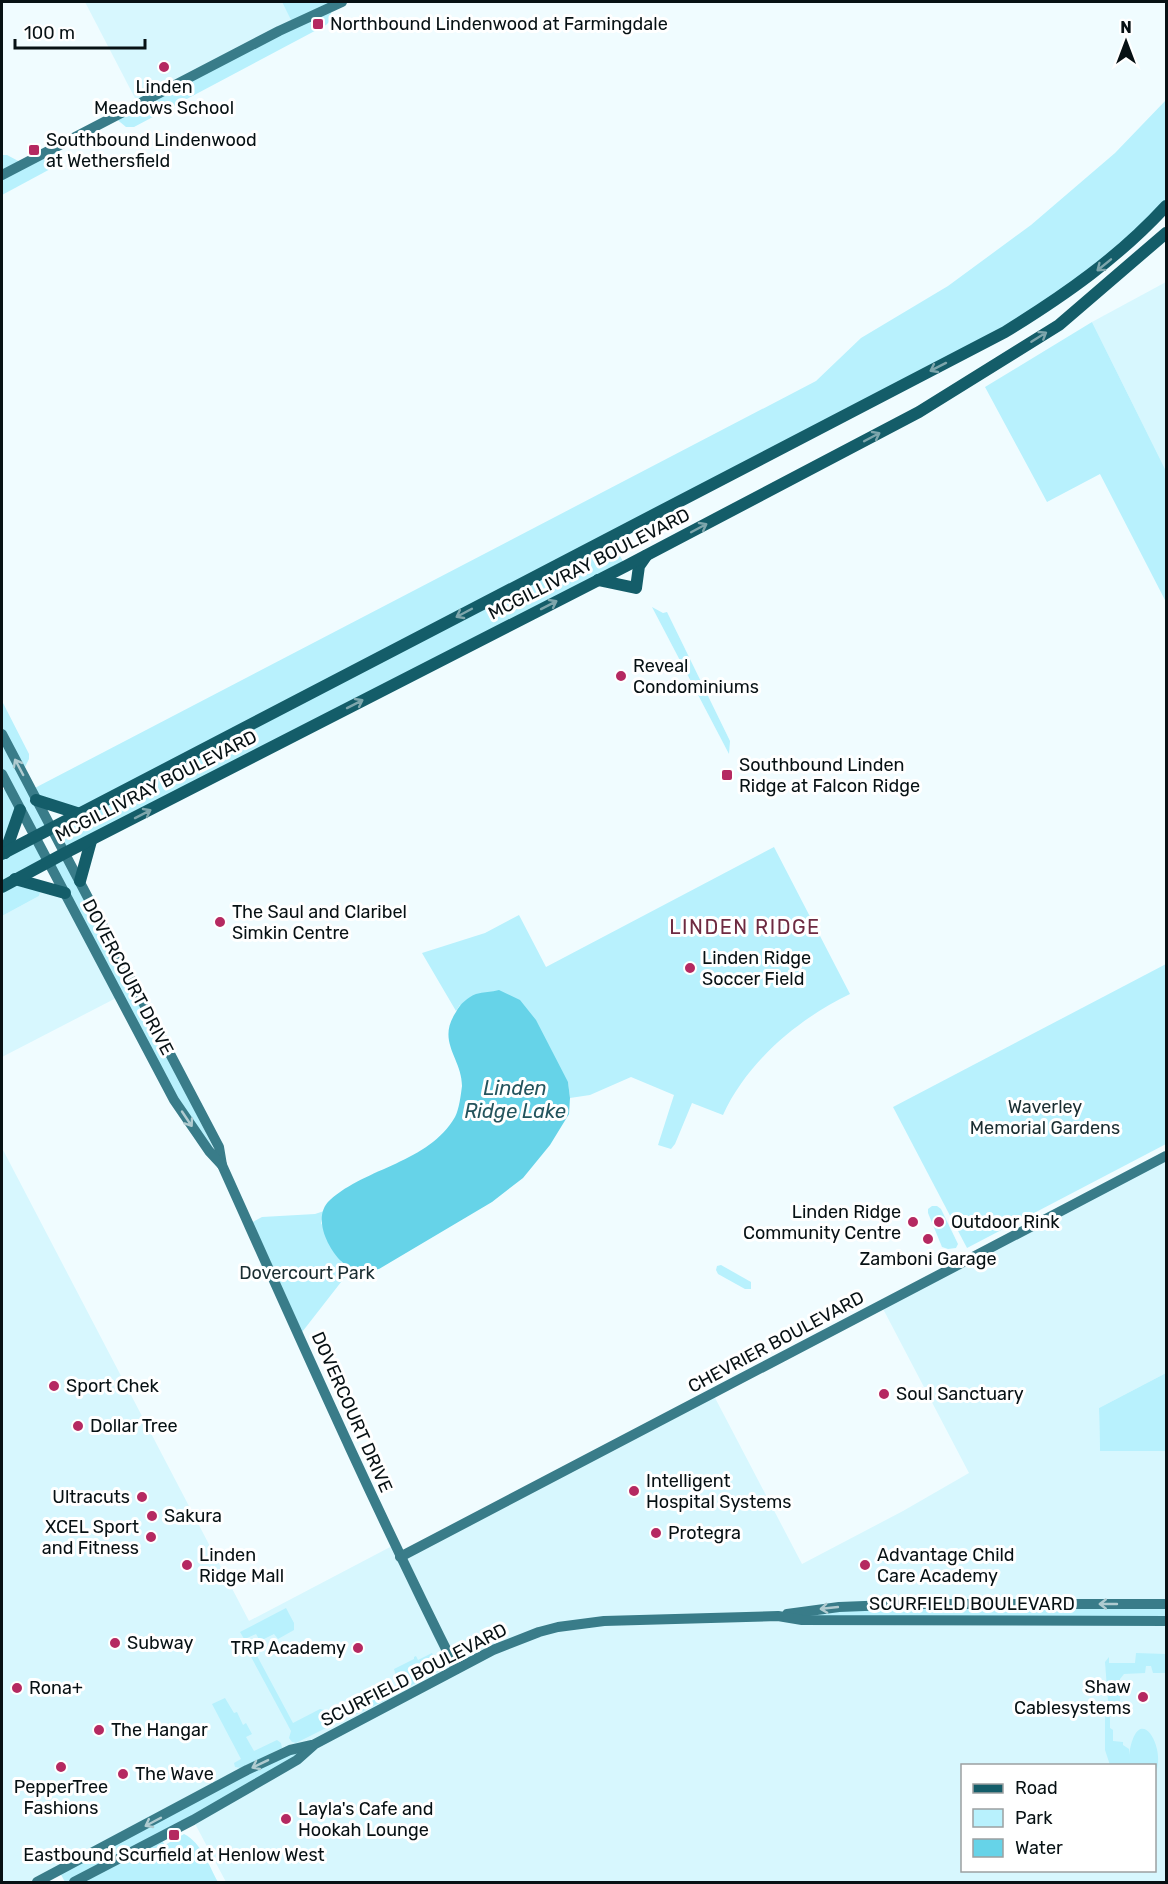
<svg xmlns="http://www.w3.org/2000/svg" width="1168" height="1884" font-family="Rubik,sans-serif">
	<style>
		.built { fill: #d7f7fe; fill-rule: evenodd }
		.green { fill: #b8f1fd; fill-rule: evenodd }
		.water { fill: #66d3e8 }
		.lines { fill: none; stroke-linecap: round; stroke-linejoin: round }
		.secondary { stroke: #397c89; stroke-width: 10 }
		.primary { stroke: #145d69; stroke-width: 12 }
		.oneway { stroke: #7ea6ac }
		.oneway2 { stroke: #b0cbd0 }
		.poi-dot { fill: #b52961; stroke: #fff; stroke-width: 2 }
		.labels { text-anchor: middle; stroke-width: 6; stroke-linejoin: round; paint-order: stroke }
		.poi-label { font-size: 18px; fill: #071114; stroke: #fff; text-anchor: start }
		.street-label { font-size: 18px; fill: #071114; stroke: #fff }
		.park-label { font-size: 18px; fill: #192d31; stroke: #fff }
		.neighbourhood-label { font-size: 20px; letter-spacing: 1.5px; fill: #6e2a41; stroke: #fff }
		.water-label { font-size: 20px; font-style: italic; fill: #24545d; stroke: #fff }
	</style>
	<rect width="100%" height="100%" fill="#f0fcff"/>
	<!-- built -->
	<g class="built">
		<polygon points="85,2 282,2 294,25 138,104"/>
		<polygon points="1166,282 1166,471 1092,322"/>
		<polygon points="42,886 65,893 120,996 2,1057 2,916 39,896"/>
		<path d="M2 1148 249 1621 394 1545 400 1557 713 1394 802 1564 903 1511 969 1473 881 1305 1166 1156V1373L1099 1408 1100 1451H1166V1882H226L193 1820 37 1882H2ZM962 1766H1154V1870H962Z"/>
	</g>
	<!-- green -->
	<g class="green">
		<polygon points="282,2 342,2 331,7 331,20 326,25 134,127 126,127 114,117 293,24"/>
		<path d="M1166 100V206L1044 307 609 538 626 566 65 852 222 1165 174 1100 48 862 16 879 42 886 39 896 2 916V790L8 787 2 781V701L29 754V759L22 773 31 790 816 381 861 338 948 286 1031 225 1115 153ZM36 800 79 814 52 829ZM21 811 34 837 5 852ZM53 829 65 852 48 861 35 837Z"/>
		<polygon points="57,147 59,161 54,167 2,195 2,155 7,155 24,164"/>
		<polygon points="1092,322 1166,471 1166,602 1100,474 1047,502 985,387"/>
		<polygon points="652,607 663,613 667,612 730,741 729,754"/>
		<path d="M774 847 850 994C798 1019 747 1062 723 1115L692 1103 675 1144 671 1149 658 1145 674 1095 631 1077 590 1095 570 1098 568 1082 460 1005 456 1011 422 953 485 933 519 915 546 967Z"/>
		<polygon points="1166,964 1166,1144 967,1248 893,1107"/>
		<polygon points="932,1206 937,1206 941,1209 958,1244 956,1248 948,1249 942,1247 928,1213 928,1209"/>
		<polygon points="324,1211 321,1223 342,1263 352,1268 299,1336 249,1224 262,1217 315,1214"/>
		<polygon points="721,1265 751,1282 751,1289 745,1289 718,1274 716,1270 717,1266"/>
		<polygon points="1166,1373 1166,1451 1100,1451 1099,1408"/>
		<polygon points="1166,1604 1166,1621 802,1620 807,1610"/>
		<polygon points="286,1608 294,1623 294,1630 278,1639 274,1634 260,1641 256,1634 247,1638 252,1648 250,1649 240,1632"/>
		<polygon points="255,1652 293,1723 320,1709 324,1710 329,1721 328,1727 296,1743 292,1742 289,1738 291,1731 250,1655"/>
		<polygon points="432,1653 440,1669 437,1672 406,1688 399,1687 394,1669 414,1659 414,1657 416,1656 418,1660"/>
		<path d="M1136 1653 1166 1654V1673H1153L1151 1666H1146L1145 1673 1124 1674 1120 1679V1714H1112L1110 1717V1728L1113 1730V1741L1123 1742V1745L1129 1749V1755C1138 1697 1168 1750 1155 1774L1154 1766 1110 1765 1105 1750V1711L1108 1701 1105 1662 1109 1657V1663H1135Z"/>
		<polygon points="386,1687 389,1692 386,1700 350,1717 344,1715 340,1708 361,1696"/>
		<polygon points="225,1698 234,1713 237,1712 243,1725 246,1723 252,1734 246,1737 254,1751 277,1740 281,1743 282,1748 241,1768 235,1767 234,1763 241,1759 212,1704"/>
		<path d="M315 1744 161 1839 165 1845 184 1834C202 1843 209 1866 218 1882H65L59 1871 247 1770Z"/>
	</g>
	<!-- water -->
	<path class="water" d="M499 990 520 1000 536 1020 568 1082 570 1098 569 1114 550 1145 523 1178 492 1202 379 1269C365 1271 351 1272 341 1261 327 1247 312 1216 330 1200 367 1167 428 1163 455 1117 459 1110 461 1094 462 1086 462 1058 436 1042 456 1012 460 1004 468 997 476 994 483 992 492 992 499 990Z"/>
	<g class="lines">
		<!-- secondary -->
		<g class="secondary">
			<polyline points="2,175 279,31 342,2"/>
			<path d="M2 734 219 1147 222 1165C298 1334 373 1504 456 1669"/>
			<polyline points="2,774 174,1100 209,1151 222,1165"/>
			<polyline points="400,1557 1166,1156"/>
			<polyline points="787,1614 839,1607 916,1604 1166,1604"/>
			<polyline points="37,1882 247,1770 290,1750 312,1745"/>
			<polyline points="74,1882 193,1820 297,1760 315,1744 493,1650 539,1632 558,1627 604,1621 778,1616 802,1620 1166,1621"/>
		</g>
		<!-- primary -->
		<g class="primary">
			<polyline points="598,580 636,588 639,566 646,556"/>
			<polyline points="36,800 80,814"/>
			<polyline points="5,853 20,810"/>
			<path d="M2 854 1005 332C1065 295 1118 258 1166 206"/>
			<polyline points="15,879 65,893"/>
			<polyline points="80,881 91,841"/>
			<polyline points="2,887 65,853 626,566 919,412 1059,325 1166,233"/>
		</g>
	</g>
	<!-- one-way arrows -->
	<defs><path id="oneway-shaft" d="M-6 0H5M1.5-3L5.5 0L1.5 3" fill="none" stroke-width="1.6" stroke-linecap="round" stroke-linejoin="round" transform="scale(1.5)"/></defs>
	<g class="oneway">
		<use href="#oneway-shaft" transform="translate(1104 265) rotate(141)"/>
		<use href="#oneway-shaft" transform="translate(1039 337) rotate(-32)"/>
		<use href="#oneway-shaft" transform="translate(938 367) rotate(153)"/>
		<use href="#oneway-shaft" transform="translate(872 437) rotate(-28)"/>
		<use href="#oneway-shaft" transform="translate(699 528) rotate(-28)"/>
		<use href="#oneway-shaft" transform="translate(549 605) rotate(-27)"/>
		<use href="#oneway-shaft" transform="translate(464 613) rotate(152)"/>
		<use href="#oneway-shaft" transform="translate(355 704) rotate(-27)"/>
		<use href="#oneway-shaft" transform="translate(143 814) rotate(-27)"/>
	</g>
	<g class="oneway2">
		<use href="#oneway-shaft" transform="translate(19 767) rotate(-118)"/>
		<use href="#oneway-shaft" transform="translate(187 1119) rotate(56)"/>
		<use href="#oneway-shaft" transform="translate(1108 1604) rotate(-180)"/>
		<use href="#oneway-shaft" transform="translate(829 1608) rotate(174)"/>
		<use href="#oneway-shaft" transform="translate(260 1764) rotate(154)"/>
		<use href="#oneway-shaft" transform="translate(153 1822) rotate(152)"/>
	</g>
	<!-- markers -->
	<g class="poi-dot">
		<rect x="312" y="18" width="12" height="12" rx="3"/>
		<circle cx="164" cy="67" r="6"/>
		<rect x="28" y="144" width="12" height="12" rx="3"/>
		<circle cx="621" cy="676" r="6"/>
		<rect x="721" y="769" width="12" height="12" rx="3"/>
		<circle cx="220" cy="922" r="6"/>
		<circle cx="690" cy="968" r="6"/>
		<circle cx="913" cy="1222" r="6"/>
		<circle cx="939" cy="1222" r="6"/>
		<circle cx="928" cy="1239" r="6"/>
		<circle cx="54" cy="1386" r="6"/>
		<circle cx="884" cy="1394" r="6"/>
		<circle cx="78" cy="1426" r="6"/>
		<circle cx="634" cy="1491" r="6"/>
		<circle cx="142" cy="1497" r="6"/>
		<circle cx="152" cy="1516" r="6"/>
		<circle cx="656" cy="1533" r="6"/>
		<circle cx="151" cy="1537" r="6"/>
		<circle cx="187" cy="1565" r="6"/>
		<circle cx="865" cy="1565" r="6"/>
		<circle cx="115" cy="1643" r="6"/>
		<circle cx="358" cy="1648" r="6"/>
		<circle cx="17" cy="1688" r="6"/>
		<circle cx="1143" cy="1697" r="6"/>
		<circle cx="99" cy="1730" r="6"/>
		<circle cx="61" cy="1767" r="6"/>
		<circle cx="123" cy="1774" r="6"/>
		<circle cx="286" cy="1819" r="6"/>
		<rect x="168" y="1829" width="12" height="12" rx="3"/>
	</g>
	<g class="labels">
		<!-- poi labels -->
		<g class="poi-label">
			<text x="330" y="30">Northbound Lindenwood at Farmingdale</text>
			<text x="164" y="93" text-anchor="middle">Linden<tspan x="164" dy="21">Meadows School</tspan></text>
			<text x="46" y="146">Southbound Lindenwood<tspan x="46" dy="21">at Wethersfield</tspan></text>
			<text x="633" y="672">Reveal<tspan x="633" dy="21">Condominiums</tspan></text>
			<text x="739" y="771">Southbound Linden<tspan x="739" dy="21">Ridge at Falcon Ridge</tspan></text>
			<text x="232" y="918">The Saul and Claribel<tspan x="232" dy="21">Simkin Centre</tspan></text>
			<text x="702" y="964">Linden Ridge<tspan x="702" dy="21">Soccer Field</tspan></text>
			<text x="901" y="1218" text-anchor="end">Linden Ridge<tspan x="901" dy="21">Community Centre</tspan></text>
			<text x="951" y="1228">Outdoor Rink</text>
			<text x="928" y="1265" text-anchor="middle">Zamboni Garage</text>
			<text x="66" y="1392">Sport Chek</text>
			<text x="896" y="1400">Soul Sanctuary</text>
			<text x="90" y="1432">Dollar Tree</text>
			<text x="646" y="1487">Intelligent<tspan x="646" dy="21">Hospital Systems</tspan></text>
			<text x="130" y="1503" text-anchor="end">Ultracuts</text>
			<text x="164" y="1522">Sakura</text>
			<text x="139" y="1533" text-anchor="end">XCEL Sport<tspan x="139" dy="21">and Fitness</tspan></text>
			<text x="668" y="1539">Protegra</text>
			<text x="199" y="1561">Linden<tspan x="199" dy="21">Ridge Mall</tspan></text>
			<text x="877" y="1561">Advantage Child<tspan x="877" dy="21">Care Academy</tspan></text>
			<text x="127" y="1649">Subway</text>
			<text x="346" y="1654" text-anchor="end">TRP Academy</text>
			<text x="1131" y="1693" text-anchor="end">Shaw<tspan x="1131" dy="21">Cablesystems</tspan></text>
			<text x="29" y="1694">Rona+</text>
			<text x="111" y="1736">The Hangar</text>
			<text x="135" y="1780">The Wave</text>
			<text x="61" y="1793" text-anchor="middle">PepperTree<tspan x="61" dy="21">Fashions</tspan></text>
			<text x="298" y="1815">Layla's Cafe and<tspan x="298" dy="21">Hookah Lounge</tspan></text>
			<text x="174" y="1861" text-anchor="middle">Eastbound Scurfield at Henlow West</text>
		</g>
		<!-- street labels -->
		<g class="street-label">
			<text transform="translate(589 564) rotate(-27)" y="6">MCGILLIVRAY BOULEVARD</text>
			<text transform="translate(156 786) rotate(-27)" y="6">MCGILLIVRAY BOULEVARD</text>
			<text transform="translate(128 977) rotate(62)" y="6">DOVERCOURT DRIVE</text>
			<text transform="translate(776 1342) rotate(-28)" y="6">CHEVRIER BOULEVARD</text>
			<text transform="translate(352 1412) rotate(66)" y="6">DOVERCOURT DRIVE</text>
			<text x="972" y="1610">SCURFIELD BOULEVARD</text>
			<text transform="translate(414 1675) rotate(-27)" y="6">SCURFIELD BOULEVARD</text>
		</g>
		<!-- park labels -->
		<g class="park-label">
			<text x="1045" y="1113">Waverley<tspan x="1045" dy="21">Memorial Gardens</tspan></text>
			<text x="307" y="1279">Dovercourt Park</text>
		</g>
		<!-- neighbourhood labels -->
		<g class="neighbourhood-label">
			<text x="745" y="934">LINDEN RIDGE</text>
		</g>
		<!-- water labels -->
		<g class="water-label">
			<text x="515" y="1095">Linden<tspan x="515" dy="23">Ridge Lake</tspan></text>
		</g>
	</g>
	<!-- border -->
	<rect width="1168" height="1884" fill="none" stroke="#071114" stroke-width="6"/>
	<!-- legend -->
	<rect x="961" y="1764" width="195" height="108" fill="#ffffff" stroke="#9ca0a1" stroke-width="1.5"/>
	<rect x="973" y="1784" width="30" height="9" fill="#145d69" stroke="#9ca0a1" stroke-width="1.5"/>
	<text x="1015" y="1794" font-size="18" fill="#071114">Road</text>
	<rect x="973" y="1809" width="30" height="18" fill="#b8f1fd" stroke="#9ca0a1" stroke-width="1.5"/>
	<text x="1015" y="1824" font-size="18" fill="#071114">Park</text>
	<rect x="973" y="1839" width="30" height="18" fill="#66d3e8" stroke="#9ca0a1" stroke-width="1.5"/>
	<text x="1015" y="1854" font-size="18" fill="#071114">Water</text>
	<!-- north arrow -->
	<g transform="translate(1126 42)" stroke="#ffffff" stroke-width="4.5" paint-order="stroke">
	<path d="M0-4.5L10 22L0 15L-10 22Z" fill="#071114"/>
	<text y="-9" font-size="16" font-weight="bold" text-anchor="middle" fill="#071114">N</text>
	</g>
	<!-- scale -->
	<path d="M15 39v9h130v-9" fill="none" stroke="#071114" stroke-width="3"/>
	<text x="24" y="39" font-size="18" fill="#071114" stroke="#ffffff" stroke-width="4.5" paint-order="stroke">100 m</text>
</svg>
